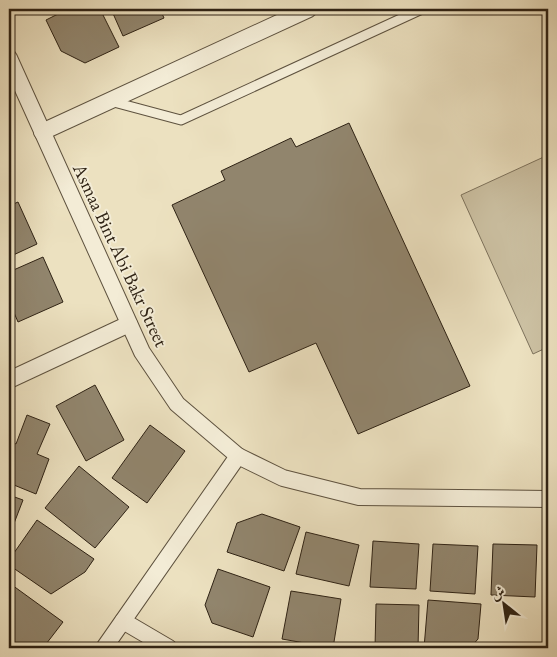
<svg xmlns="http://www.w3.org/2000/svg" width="557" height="657" font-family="'EB Garamond',Amiri,serif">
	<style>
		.green { fill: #ccc1a3; stroke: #7d725c }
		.building { fill: #91856d; stroke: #2e2214 }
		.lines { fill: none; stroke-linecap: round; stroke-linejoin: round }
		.lane-casing { stroke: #5e523f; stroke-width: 11 }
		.street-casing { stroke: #5e523f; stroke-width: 18 }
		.lane { stroke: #f3ecd6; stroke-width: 9 }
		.street { stroke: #f3ecd6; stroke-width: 16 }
		.labels { text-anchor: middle; stroke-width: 4; stroke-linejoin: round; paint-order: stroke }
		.street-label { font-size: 19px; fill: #2e2214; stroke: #f3ecd6 }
	</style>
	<rect width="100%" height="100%" fill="#ece1c0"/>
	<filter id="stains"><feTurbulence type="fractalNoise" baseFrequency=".004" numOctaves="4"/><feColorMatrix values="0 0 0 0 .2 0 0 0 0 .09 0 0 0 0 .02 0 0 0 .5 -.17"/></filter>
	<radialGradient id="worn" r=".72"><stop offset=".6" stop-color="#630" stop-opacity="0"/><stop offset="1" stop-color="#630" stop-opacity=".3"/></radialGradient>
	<!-- green -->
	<polygon class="green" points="548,155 548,347 533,354 461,195"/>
	<!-- building -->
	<g class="building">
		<polygon points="68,9 100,9 119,47 85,63 61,51 46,20"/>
		<polygon points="111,9 160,9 164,18 123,36"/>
		<polygon points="349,123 470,386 358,434 316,343 249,372 172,205 225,180 221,171 291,138 296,147"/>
		<polygon points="18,202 37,244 9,257 9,206"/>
		<polygon points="43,257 63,302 18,322 9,301 9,272"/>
		<polygon points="95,385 124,440 86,461 56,406"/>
		<polygon points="27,415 50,424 37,454 49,459 36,494 9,483 9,441 16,444"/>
		<polygon points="150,425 185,451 147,503 112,478"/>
		<polygon points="79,466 129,507 95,548 45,508"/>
		<polygon points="9,495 23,500 13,526 9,525"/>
		<polygon points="262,514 300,527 284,571 227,552 237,523"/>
		<polygon points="37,520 94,559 85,572 51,594 9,565 9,560"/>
		<polygon points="306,532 359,545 349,586 296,574"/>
		<polygon points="373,541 419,544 416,589 370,587"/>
		<polygon points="433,544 478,546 475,594 430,591"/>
		<polygon points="493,544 537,545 535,597 491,595"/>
		<polygon points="548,547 548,599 544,599"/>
		<polygon points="218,569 270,587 253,637 212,623 205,605"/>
		<polygon points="12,585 63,622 43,648 9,648 9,590"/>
		<polygon points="291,591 341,599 333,648 282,639"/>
		<polygon points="428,600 481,604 478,639 470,648 424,648"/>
		<polygon points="376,604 419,605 418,648 375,648"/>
		<polygon points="547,610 548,648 544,648"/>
	</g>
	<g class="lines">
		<defs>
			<g id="lane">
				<polyline points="9,12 15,9"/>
				<polyline points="110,101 181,120 420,10 421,9"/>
			</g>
			<g id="street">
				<polyline points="9,58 142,352 177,404 238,456 283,478 359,497 548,499"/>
				<polyline points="42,132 309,9"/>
				<polyline points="9,380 129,324"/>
				<polyline points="123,621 169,648"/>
				<polyline points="104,648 238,456"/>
			</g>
		</defs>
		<!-- lane casing -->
		<use href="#lane" class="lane-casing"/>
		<!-- street casing -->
		<use href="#street" class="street-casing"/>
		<!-- lane -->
		<use href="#lane" class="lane"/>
		<!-- street -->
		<use href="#street" class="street"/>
	</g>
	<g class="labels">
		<!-- street labels -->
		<g class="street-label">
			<text transform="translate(121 255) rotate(65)" y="7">Asmaa Bint Abi Bakr Street</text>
		</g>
	</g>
	<!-- margin -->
	<rect width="557" height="657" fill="none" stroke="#ece1c0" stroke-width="30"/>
	<rect x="10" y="10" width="537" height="637" fill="none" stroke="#2e2214" stroke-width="2.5"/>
	<rect x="15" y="15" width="527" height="627" fill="none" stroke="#2e2214"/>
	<!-- north arrow -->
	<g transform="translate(504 604) rotate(330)" stroke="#f3ecd6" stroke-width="4" paint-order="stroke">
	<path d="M0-4L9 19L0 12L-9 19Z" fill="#2e2214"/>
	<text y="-8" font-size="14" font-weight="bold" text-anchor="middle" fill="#2e2214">ش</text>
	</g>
	<rect width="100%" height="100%" filter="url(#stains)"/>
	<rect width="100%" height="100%" fill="url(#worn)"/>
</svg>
